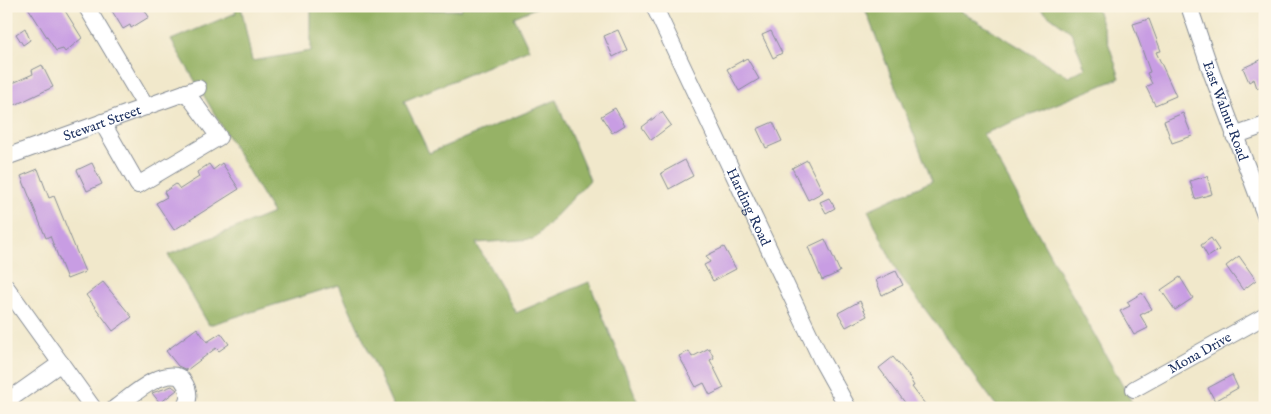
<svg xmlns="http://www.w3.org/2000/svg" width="1271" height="414" font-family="'IM FELL English',serif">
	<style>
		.forest { fill: #96b266; stroke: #587062 }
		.building { fill: #c89de3 }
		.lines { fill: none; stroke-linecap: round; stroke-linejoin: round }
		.minor-casing { stroke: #868c94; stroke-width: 18 }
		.minor { stroke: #fff; stroke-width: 16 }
		.labels { text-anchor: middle; stroke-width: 5; stroke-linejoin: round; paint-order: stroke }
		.street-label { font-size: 14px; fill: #1b2f5e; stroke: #fcf5e5 }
	</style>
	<rect width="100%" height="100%" fill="#fcf5e5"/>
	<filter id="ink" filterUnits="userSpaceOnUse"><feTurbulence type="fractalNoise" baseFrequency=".02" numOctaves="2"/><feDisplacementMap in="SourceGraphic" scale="10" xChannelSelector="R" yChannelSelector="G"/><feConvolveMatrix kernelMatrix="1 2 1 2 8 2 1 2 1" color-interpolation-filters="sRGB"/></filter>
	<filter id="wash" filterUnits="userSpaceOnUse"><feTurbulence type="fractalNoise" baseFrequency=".0096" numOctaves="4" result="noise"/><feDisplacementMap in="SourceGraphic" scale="20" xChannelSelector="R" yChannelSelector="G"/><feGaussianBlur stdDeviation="1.12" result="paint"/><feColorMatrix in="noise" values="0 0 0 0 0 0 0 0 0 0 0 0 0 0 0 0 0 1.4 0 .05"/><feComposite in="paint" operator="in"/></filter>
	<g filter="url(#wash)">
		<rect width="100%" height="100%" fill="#f1e8cb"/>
		<!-- forest -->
		<g class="forest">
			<polygon points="234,6 241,6 252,61 311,51 311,6 421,6 423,10 461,10 462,6 540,6 514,17 529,49 404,101 429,153 556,100 590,180 534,239 476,243 516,313 589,282 640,408 394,408 339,285 209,325 168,255 273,213 171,40 236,13"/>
			<polygon points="864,6 952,6 1069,77 1085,68 1071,32 1036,6 1096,6 1120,78 983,134 1135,408 998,408 896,270 868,210 932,181"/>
		</g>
		<g id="blocks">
			<!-- building -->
			<g class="building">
				<polygon points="27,6 62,6 82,38 65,52 63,49 56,51"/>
				<polygon points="109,6 142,6 149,17 131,28 130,25 123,29"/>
				<polygon points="1149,19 1161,51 1156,52 1176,96 1155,105 1146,87 1152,84 1147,73 1150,72 1133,24"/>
				<polygon points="25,28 30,40 23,45 16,34"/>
				<polygon points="618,30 627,50 613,57 604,36"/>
				<polygon points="771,31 782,53 773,58 762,35"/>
				<polygon points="747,58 759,79 739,91 727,69"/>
				<polygon points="1265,58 1265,84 1257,88 1254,79 1249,82 1243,68"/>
				<polygon points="42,65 53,87 15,105 6,86 33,74 32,70"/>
				<polygon points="615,108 625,125 612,133 601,116"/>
				<polygon points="662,112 671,125 651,140 642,127"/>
				<polygon points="1183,113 1192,136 1172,143 1164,121"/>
				<polygon points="773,122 782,141 766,148 757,129"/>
				<polygon points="685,160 693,176 669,189 661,173"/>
				<polygon points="807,160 823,192 808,200 792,168"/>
				<polygon points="92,163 102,184 87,191 77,170"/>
				<polygon points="222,163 239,189 174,230 156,203 167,197 164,192 176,184 180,189 199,177 197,172 209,164 213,170"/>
				<polygon points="38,169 49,198 54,196 85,272 67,279 50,236 46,238 21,176"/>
				<polygon points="1207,176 1212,194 1195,199 1190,181"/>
				<polygon points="829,198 835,208 826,213 820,202"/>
				<polygon points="1211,238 1219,250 1208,257 1201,245"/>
				<polygon points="825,239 840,272 822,280 808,247"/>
				<polygon points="724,247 736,269 713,281 704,265 710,262 706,256"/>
				<polygon points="1239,256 1256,280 1243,290 1226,266"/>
				<polygon points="896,271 903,285 882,295 876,280"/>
				<polygon points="1180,277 1193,298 1175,310 1161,290"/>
				<polygon points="103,282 132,317 113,331 86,295"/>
				<polygon points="1142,293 1152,309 1140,315 1148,328 1134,335 1120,311 1130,306 1127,302"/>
				<polygon points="860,301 867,316 846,327 838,313"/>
				<polygon points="197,328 207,342 221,333 229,344 219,351 216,348 187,370 178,366 166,351"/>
				<polygon points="709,348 714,358 710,360 724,388 710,395 704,383 696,387 679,356 689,351 692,357"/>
				<polygon points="893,357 908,375 914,386 912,387 928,408 909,408 879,368"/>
				<polygon points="1232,375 1238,388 1215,401 1208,388"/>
				<polygon points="172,386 177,390 160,403 152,393"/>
			</g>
		</g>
	</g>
	<g filter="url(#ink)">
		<use href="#blocks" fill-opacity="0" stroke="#868c94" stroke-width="1"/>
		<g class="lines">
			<defs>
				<g id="minor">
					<polyline points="86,6 146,107"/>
					<path id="s1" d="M654 6 822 361 848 408"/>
					<path id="s2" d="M1189 6 1212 74 1265 215"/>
					<polyline points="102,122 138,185 219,137 186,92"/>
					<polyline points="1234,136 1265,125"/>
					<path id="s3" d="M6 157 198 88"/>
					<polyline points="6,287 93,408"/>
					<path id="s4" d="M1134 389 1265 316"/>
					<polyline points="6,402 61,363"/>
					<path d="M115 408C131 397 159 369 180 377 188 386 192 397 184 408"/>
				</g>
			</defs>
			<!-- minor casing -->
			<use href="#minor" class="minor-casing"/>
			<!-- minor -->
			<use href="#minor" class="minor"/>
		</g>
	</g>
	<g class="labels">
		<!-- street labels -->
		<g class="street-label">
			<text dy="5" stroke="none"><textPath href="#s2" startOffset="111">East Walnut Road</textPath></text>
			<text dy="5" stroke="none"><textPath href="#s3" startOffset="102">Stewart Street</textPath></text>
			<text dy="5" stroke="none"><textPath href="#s1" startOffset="222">Harding Road</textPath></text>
			<text dy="5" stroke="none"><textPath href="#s4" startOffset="75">Mona Drive</textPath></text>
		</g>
	</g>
	<!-- margin -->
	<rect width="1271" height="414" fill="none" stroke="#fcf5e5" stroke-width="25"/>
</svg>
